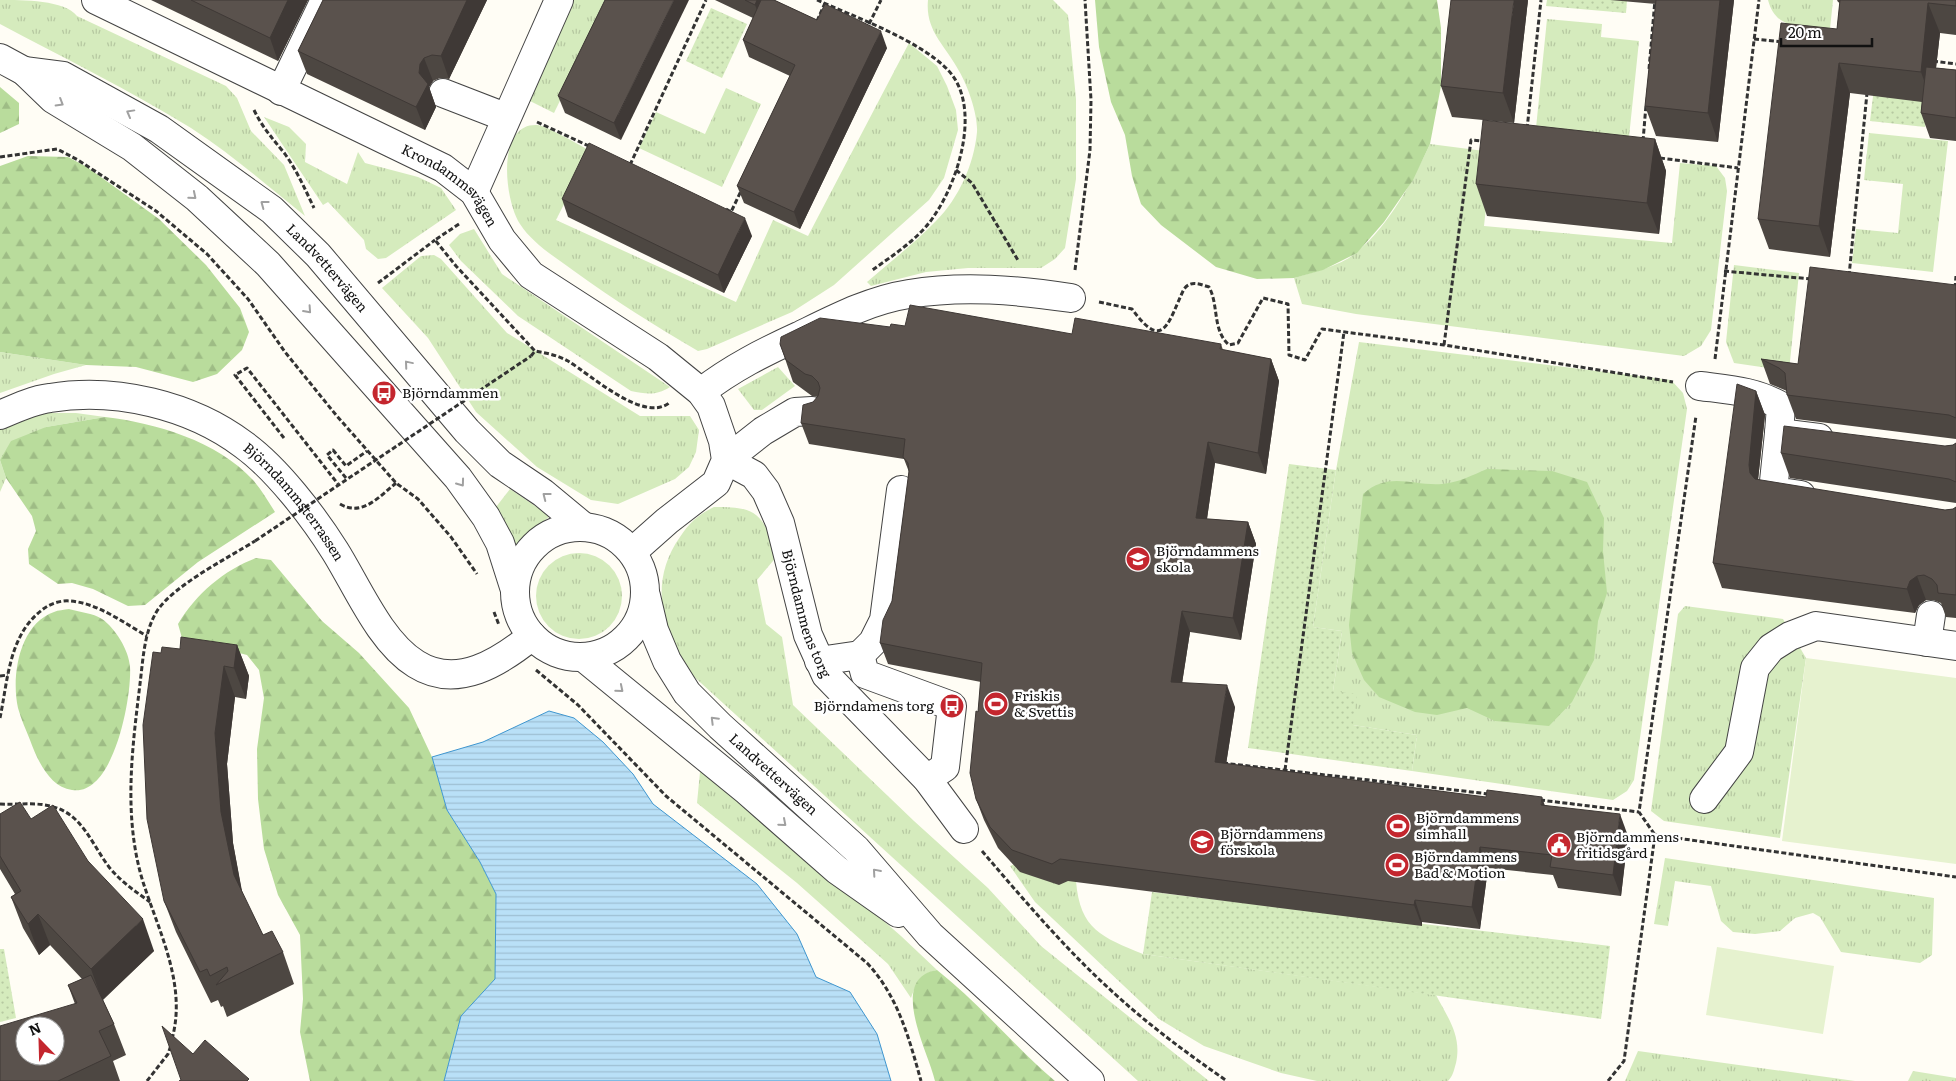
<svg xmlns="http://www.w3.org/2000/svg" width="1956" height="1081" font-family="Literata,serif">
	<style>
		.grass { fill: url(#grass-tufts) }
		.forest { fill: url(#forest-firs) }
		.park { fill: url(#park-dots) }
		.pitch { fill: #e6f2cf }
		.water { fill: url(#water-rules); stroke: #3f96cf }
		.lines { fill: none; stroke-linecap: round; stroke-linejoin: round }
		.minor-casing { stroke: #444; stroke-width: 30 }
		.path { stroke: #333; stroke-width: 3; stroke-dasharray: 5 2.5; stroke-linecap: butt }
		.minor { stroke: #fff; stroke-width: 28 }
		.path-bridge { stroke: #333; stroke-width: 3; stroke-dasharray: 5 2.5; stroke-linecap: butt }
		.wall { fill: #4d4742 }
		.shaded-wall { fill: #3f3936 }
		.building { fill: #5a524d; stroke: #3f3936; fill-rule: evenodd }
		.oneway { stroke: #a0a0a0 }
		.labels { text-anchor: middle; stroke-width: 5; stroke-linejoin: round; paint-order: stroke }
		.street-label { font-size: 14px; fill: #111; stroke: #fff }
		.poi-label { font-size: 14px; fill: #111; stroke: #fff; text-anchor: start }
	</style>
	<defs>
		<pattern id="grass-tufts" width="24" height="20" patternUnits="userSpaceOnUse" patternTransform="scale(1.25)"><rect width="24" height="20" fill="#d5ebbd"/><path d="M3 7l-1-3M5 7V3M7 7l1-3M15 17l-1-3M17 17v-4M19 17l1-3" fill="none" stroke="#b6c8a1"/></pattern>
		<pattern id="forest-firs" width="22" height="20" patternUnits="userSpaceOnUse" patternTransform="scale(1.25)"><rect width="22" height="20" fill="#b9dc9c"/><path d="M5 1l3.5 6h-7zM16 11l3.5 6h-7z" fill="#9ebc85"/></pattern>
		<pattern id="park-dots" width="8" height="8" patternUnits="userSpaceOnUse" patternTransform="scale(1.25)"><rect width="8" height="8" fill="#d5ebbd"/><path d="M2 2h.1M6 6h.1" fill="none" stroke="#b6c8a1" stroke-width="1.8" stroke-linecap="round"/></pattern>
		<pattern id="water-rules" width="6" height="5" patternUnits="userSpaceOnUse" patternTransform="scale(1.25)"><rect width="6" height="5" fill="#b9e0f7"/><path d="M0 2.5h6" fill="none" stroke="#9ebfd3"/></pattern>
	</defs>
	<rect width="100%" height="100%" fill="#fffdf5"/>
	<!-- grass -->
	<g class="grass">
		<path d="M0 0C23 0 65 0 77 16L226 86 237 98 251 131 284 165 305 216C268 186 231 154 191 128 129 90 64 58 0 24Z"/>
		<polygon points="573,0 609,0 554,113 524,98"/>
		<path d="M928 0H1053L1068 15 1076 99V179L1065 248 1055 259 1041 268H968L926 272 871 286 867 282C890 262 915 243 936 221 959 198 974 164 977 132 978 115 968 86 959 71 945 45 925 31 928 0Z"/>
		<path d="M1768 0H1833L1830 29C1803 26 1776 31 1768 0Z"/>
		<polygon points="1547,19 1602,24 1601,37 1639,41 1629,137 1536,128"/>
		<path d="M909 43 937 66 947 86 956 110 958 130 944 178 929 200 834 285 792 312 707 349 698 351C655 326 614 300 574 271 555 257 533 244 520 224 505 202 495 123 537 125 546 125 580 146 591 151L556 220 736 302 773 220 808 236Z"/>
		<polygon points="726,88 761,104 722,187 639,148 656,112 705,134"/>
		<polygon points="264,117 289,127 306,144 305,162 347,184 358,152 365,163 418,177 441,188 456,210 386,258 378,259 366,249 364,240 328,202 323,205"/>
		<polygon points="1869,133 1948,141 1933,272 1852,263 1856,229 1898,233 1903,184 1864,180"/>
		<path d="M1430 144 1492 152 1484 226 1672 243 1680 163 1716 166 1725 178 1727 191 1711 330 1701 346 1684 356 1356 314 1302 304 1294 278C1314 272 1341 266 1357 252 1390 224 1412 182 1430 144Z"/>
		<path d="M474 229 502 274 670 387C656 396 646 394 631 391L518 316 461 261 449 245 460 234Z"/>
		<polygon points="434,255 441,259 507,333 640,416 690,416 699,430 696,452 689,467 675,479 618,504 591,500 537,467 476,412 428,338 382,288 421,256"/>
		<polygon points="1734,265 1799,273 1789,371 1734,363 1726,342"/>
		<polygon points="1359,342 1671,380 1683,393 1687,409 1634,780 1627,791 1613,800 1412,771 1417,735 1353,725 1333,691 1342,631 1313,627 1336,470"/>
		<polygon points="0,352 86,365 54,374 0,393"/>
		<polygon points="778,367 795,386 762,410 754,410 738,389"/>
		<polygon points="46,413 76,413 105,417 46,427 0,460 6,478 0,492 0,428 19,419"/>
		<polygon points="510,489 550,516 515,546 496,507"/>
		<path d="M714 507C760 506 762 516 778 555L757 580 766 624 782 637 793 705 914 821 988 888 1041 946 1209 1081H1138L690 673C662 631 648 582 680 537 689 523 699 514 714 507Z"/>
		<circle cx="579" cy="596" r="43"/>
		<polygon points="1685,606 1783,619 1806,658 1780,838 1664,821 1651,811 1678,614"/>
		<path d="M704 765 901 936 937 970C921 973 916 984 911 998L888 964 797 883 697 803 700 772Z"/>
		<polygon points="1665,858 1934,898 1932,955 1920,963 1841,952 1820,917 1813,913 1795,918 1780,931 1755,934 1733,932 1721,921 1711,886 1675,881 1668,926 1654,924"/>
		<path d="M1020 862 1076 881C1080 930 1102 937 1143 954L1436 995C1448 1018 1462 1036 1456 1063 1454 1070 1453 1076 1448 1081H1317L1281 1073 1204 1046 1159 1019 1035 902 1010 866Z"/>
		<polygon points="1638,1051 1855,1081 1625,1081"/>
		<polygon points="1913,1071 1956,1078 1956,1081 1908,1081"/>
	</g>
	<!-- forest -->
	<g class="forest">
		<polygon points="1095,0 1437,0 1441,28 1441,86 1430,144 1413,180 1384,222 1357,253 1323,270 1294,278 1257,279 1216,267 1161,225 1141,204 1132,176 1125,135 1111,102 1099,47"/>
		<polygon points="0,87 19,103 19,124 0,133"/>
		<polygon points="28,156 68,157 87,167 159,219 206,265 240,308 249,332 242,350 217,374 193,382 136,367 86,365 0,352 0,166"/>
		<path d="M105 417C156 423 217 441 253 480 261 489 268 501 275 512L198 562 145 605 128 606 93 589 72 583 58 584 29 564 28 549 36 531 32 516 6 478 0 460 11 441 46 427Z"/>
		<path d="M1487 469 1552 471 1587 482 1604 518 1603 551 1607 593 1598 621 1594 660 1572 702 1549 726 1495 721 1467 708 1437 715 1415 712 1379 697 1364 680 1352 653 1349 625 1363 494C1389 471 1411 486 1442 484 1457 483 1473 475 1487 469Z"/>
		<path d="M256 558 271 560 322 621 359 653 409 708 432 757 447 810 480 862 496 894 495 979 461 1016 444 1081H310L300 1032 303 999 300 935 278 895 264 849 258 799 257 749 264 698 259 670 247 655 182 638 178 624C196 594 224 570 256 558Z"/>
		<path d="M69 609C79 612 93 613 102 619 115 628 129 650 130 667 132 696 114 797 72 790 49 787 37 759 30 740 26 730 21 719 18 708 11 677 19 624 54 612 58 610 64 610 69 609Z"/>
		<path d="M937 970C980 1004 1014 1046 1055 1081H935C929 1053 887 978 937 970Z"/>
	</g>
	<!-- park -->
	<g class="park">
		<polygon points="1547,0 1627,0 1626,13 1546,6"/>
		<polygon points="711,8 747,24 722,78 686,61"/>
		<polygon points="1874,88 1929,94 1925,127 1870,121"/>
		<polygon points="1289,464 1336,470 1313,627 1342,631 1333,691 1357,694 1353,725 1417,735 1412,771 1248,748"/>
		<polygon points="1152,892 1610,946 1601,1019 1143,954"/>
		<polygon points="0,949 4,949 16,1018 0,1022"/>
	</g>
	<!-- pitch -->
	<g class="pitch">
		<polygon points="1806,658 1956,678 1956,864 1782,841"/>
		<polygon points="1717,947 1834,966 1823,1034 1706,1015"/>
	</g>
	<!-- water -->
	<polygon class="water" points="549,711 574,718 603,742 633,774 653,804 757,884 797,934 816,977 850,992 877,1034 891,1081 444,1081 461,1016 495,979 496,894 480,862 447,810 432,757 483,742"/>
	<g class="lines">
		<defs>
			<g id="minor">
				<path id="s1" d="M96 0 443 168 474 192 502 240 531 275 658 357 701 392 711 406 723 441 726 460 716 483 667 521 632 552"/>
				<polyline points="0,58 24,71 53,99 132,147 197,198 268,264 458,478 486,517 500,543 515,590"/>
				<path id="s2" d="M24 71 63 76 159 129 272 210 318 255 467 431 500 464 543 493 584 527"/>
				<polyline points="281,91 325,0"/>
				<polyline points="443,93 505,117"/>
				<polyline points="474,192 559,0"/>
				<path d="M1700 386C1731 390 1754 391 1781 406L1779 433"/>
				<path d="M701 392C732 368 764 352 799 336 834 319 870 300 909 294 963 285 1017 290 1071 298"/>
				<path id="s3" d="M0 415C16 408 33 400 50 398 115 387 191 405 244 445 277 469 313 516 335 551 357 586 380 642 416 664 457 690 500 662 532 636"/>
				<path id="s4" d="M726 460 754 475 766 491 780 523 808 635 826 675 927 779 964 829"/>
				<polyline points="726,460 763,431 795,412 812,411"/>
				<polyline points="1801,495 1773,491 1779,433 1819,438"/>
				<circle cx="580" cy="592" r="65"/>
				<path id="s5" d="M646 596 654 630 667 661 687 693 720 726 856 849 930 935 1090 1081"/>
				<polyline points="1927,642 1931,615"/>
				<polyline points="860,655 873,642 884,620 901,490"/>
				<polyline points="583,657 747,791 837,870 898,913"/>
				<polyline points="819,661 860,655 865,674 952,706 945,767 927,779"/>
				<polyline points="1704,799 1739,752 1755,668 1771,648 1790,636 1816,626 1956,646"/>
			</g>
		</defs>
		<!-- minor casing -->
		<use href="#minor" class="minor-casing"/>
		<!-- path -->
		<g class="path">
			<path d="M817 0C855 17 919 40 948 70 982 106 959 180 934 216 920 238 892 256 871 271"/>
			<polyline points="817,21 825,3"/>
			<polyline points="869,24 881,0"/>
			<polyline points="1754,39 1783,42"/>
			<polyline points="1933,61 1956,64"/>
			<polyline points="1649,69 1655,0"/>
			<path d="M254 110C262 127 273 139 285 154 297 171 305 189 314 208"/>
			<polyline points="537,122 591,147"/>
			<polyline points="1527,129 1541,0"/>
			<polyline points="1643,141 1646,105"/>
			<polyline points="0,157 57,149 78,160 156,211 207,254 248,299 285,352 336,415 396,483 418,499 451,537 477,574"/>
			<polyline points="1660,158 1738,168"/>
			<polyline points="630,165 706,0"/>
			<polyline points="956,170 972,183 1019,262"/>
			<polyline points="726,209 731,212 742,189"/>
			<path d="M459 224 435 240 456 266 535 351C546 353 557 355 568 361 591 375 643 423 669 403"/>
			<polyline points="1075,270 1090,150 1091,100 1085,0"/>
			<polyline points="1724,271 1811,279"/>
			<polyline points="1849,276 1867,93"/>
			<polyline points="378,283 435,240"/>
			<polyline points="1955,288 1956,276"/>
			<path d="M1099 302 1132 309C1164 353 1168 322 1184 289 1191 280 1199 284 1209 287 1219 305 1212 330 1229 345L1238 343 1263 298 1288 304 1289 355 1305 360 1322 329 1444 345 1673 382"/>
			<polyline points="1444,345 1471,140 1484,141"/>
			<polyline points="531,356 535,351"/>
			<polyline points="1715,359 1759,0"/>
			<polyline points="284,438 235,375 247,368 338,484"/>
			<polyline points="346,478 327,455 333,450 346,466 367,451"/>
			<path d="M340 504C362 517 379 497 396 483"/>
			<polyline points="494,612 499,625"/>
			<path d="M536 670 578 705 666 796 867 963C898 996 909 1038 921 1081"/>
			<polyline points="0,676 8,675"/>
			<path d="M0 718C8 679 9 635 42 610 49 604 61 600 70 601 98 603 124 623 147 636"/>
			<polyline points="1223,763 1489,794"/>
			<polyline points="1285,770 1344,332"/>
			<polyline points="1540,800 1639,812"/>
			<path d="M0 804C16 805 34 802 50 806 82 813 91 843 109 867 121 882 135 891 150 902"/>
			<polyline points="1655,835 1956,877"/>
			<path d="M982 851C1024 900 1067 951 1115 994 1150 1026 1188 1054 1227 1081"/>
			<path d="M172 1039C187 985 159 932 143 882 123 817 132 750 140 684 143 660 144 632 157 611 174 585 228 558 255 541"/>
			<polyline points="147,1081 168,1054 171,1045"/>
			<polyline points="1608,1081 1624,1061 1655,835 1639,812 1696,416"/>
		</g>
		<!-- minor -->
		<use href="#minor" class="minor"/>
		<!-- path-bridge -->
		<polyline class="path-bridge" points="255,541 531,356"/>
	</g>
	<!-- wall -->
	<g class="wall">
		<polygon points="151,0 308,0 278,61"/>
		<polygon points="323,0 487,0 449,79 440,78 433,81 429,87 436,107 425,130 307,74 298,51"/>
		<polygon points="605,0 621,140 565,113 558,96"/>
		<polygon points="715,0 774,0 817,20 887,48 800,229 744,203 737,186 790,76 749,57 743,40 753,18"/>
		<polygon points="1528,0 1514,123 1452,117 1441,86"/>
		<polygon points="1610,0 1734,0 1718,142 1656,136 1645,106 1656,4"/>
		<polygon points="1837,0 1956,0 1956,35 1940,33 1936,68 1956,70 1956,141 1930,138 1921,113 1922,102 1850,93 1830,257 1769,249 1758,219 1837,29 1840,3 1838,2"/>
		<polygon points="1655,139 1666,171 1659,234 1487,216 1476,184"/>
		<polygon points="562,199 752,236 724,293 568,217"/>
		<polygon points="1956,285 1956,439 1796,419 1787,395 1787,391 1770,384 1761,359 1798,364"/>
		<polygon points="905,326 1072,334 1221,344 1223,350 1271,359 1279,381 1266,474 1215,463 1207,519 1248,522 1256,544 1241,640 1190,632 1182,683 1235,707 1226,764 1545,805 1628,836 1621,896 1558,888 1553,875 1488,868 1480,929 1422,922 1422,926 1068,881 1059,885 1020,872 998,848 984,820 976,799 978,712 981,682 888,664 880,643 892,601 909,472 904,459 809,444 801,423 813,402 818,397 812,396 793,382 780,344 890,327"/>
		<polygon points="1756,391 1765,415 1758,480 1945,510 1953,509 1956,507 1956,618 1946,617 1941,603 1933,600 1926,600 1919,605 1915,613 1722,588 1713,563"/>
		<polygon points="1956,443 1956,503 1790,478 1781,453 1945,446 1953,445"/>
		<polygon points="237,645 249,676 246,699 235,697 227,764 233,843 242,893 263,935 283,952 294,984 227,1017 223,1006 221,1007 218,1000 211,1003 176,932 164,901 161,653 180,649"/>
		<polygon points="0,814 31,819 88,861 154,951 103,1000 114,1024 126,1055 113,1061 120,1081 0,1081 75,1004 68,985 82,979 50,945 39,955 23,928 11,897 15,894 0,869"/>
	</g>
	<!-- shaded-wall -->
	<g class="shaded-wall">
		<polygon points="288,0 308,0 278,61 270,38"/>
		<polygon points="467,0 487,0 449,79 441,56"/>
		<polygon points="674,0 689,0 621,140 614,123"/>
		<polygon points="757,0 772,0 762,22 755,5"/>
		<polygon points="1514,0 1528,0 1514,123 1503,93"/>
		<polygon points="1720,0 1734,0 1718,142 1708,113"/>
		<polygon points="1928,3 1940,33 1932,103 1921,72"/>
		<polygon points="881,31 887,48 800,229 794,212"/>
		<polygon points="424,58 433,81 429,87 436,107 425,130 416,107 420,64"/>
		<polygon points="1839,63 1850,93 1830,257 1819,226"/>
		<polygon points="1655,139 1666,171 1659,234 1647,203"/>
		<polygon points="745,218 752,236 724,293 718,275"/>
		<polygon points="1271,359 1279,381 1266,474 1258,453"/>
		<polygon points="1756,391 1765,415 1757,489 1750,473 1749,465"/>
		<polygon points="1208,442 1215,463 1204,539 1196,518"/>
		<polygon points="1248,522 1256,544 1241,640 1233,618"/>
		<polygon points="1917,576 1926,600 1919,605 1915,613 1907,589 1910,581"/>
		<polygon points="1182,611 1190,632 1179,703 1171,682"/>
		<polygon points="237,645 249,676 246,699 234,668"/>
		<polygon points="224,666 235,697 227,764 233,843 245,907 234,875 221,812 215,733"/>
		<polygon points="1227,685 1235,707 1223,784 1215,762"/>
		<polygon points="1542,797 1549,818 1541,805"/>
		<polygon points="1620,814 1628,836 1621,896 1613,875"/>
		<polygon points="1480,847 1488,868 1480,929 1472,907"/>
		<polygon points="1415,900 1422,922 1422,926 1414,905"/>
		<polygon points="38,914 50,945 39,955 28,924"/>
		<polygon points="143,919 154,951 102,1000 91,969"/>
	</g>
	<!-- building -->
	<g class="building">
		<polygon points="191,0 288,0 270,38"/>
		<polygon points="323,0 467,0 441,56 432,55 424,58 420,64 419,73 428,84 416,107 298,51"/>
		<polygon points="605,0 674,0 614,123 558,96"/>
		<polygon points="745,0 757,0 755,5"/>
		<polygon points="761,0 774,0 817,20 825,4 881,31 794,212 737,186 795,65 743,40"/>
		<polygon points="1451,0 1514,0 1503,93 1441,86"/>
		<polygon points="1656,0 1720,0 1708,113 1645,106"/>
		<polygon points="1840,0 1956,0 1956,6 1928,3 1921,72 1839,63 1819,226 1758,219 1781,23 1837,29"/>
		<polygon points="1926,67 1956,70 1956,118 1921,113"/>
		<polygon points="1483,120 1655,139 1647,203 1476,184"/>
		<polygon points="589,143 745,218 718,275 562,199"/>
		<polygon points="1810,267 1956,285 1956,418 1949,415 1787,395 1785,373 1779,368 1761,359 1798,364"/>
		<polygon points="910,305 1072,334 1075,318 1221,344 1220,349 1271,359 1258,453 1208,442 1196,518 1248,522 1233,618 1182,611 1171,682 1227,685 1215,762 1486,797 1487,790 1542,797 1541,805 1620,814 1613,875 1550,867 1552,855 1480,847 1472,907 1415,900 1414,905 1060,859 1052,864 1012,850 990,827 976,799 970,773 976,711 978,712 982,663 880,643 883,620 892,601 909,471 908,463 903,457 905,439 801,423 803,405 813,402 818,396 820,388 818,382 812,376 805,374 786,360 780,344 781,337 820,318 890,327 891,324 905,326"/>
		<polygon points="1737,384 1756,391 1749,465 1750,473 1755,479 1945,510 1953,509 1956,507 1956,595 1938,593 1937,585 1932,579 1924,575 1917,576 1910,581 1907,589 1713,563"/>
		<polygon points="1784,426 1945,446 1953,445 1956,443 1956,482 1949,479 1781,453"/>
		<polygon points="181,637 237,645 234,668 224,666 215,733 221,812 234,875 263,935 272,931 283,952 216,985 228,971 227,967 210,976 207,969 200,972 164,901 147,819 143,725 153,652 161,653 162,647 180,649"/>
		<polygon points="20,802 31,819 53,805 88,861 143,919 91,969 38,914 28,924 11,897 21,891 0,856 0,814"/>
		<path d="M91 975 114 1024 99 1031 111 1056 58 1081H0V1026L77 1003 68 985ZM25 1026H55V1056H25Z"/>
		<polygon points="162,1026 193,1054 205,1040 249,1079 247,1081 179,1081 181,1080"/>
	</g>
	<!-- one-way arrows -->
	<defs><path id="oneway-chevron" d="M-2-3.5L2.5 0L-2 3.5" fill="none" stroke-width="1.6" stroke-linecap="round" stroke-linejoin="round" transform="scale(1.25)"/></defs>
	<g class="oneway">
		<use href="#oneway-chevron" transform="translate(60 103) rotate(31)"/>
		<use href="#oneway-chevron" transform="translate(130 113) rotate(-151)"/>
		<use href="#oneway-chevron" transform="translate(193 196) rotate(40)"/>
		<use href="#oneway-chevron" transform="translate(264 204) rotate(-143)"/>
		<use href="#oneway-chevron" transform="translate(308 310) rotate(48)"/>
		<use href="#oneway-chevron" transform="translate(408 364) rotate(-130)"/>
		<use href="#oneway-chevron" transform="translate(461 483) rotate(54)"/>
		<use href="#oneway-chevron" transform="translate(546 496) rotate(-142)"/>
		<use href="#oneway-chevron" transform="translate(620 689) rotate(40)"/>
		<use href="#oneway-chevron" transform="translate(714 720) rotate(-135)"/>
		<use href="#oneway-chevron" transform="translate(783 823) rotate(41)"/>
		<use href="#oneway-chevron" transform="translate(876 872) rotate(-131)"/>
	</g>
	<!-- icons -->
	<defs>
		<symbol id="bus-disc" viewBox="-11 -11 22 22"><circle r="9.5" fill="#c4262e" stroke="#fff"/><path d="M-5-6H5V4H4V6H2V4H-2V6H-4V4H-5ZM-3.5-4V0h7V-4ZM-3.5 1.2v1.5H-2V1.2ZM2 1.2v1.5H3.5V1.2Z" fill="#fff"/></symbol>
		<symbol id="school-disc" viewBox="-11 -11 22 22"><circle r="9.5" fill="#c4262e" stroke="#fff"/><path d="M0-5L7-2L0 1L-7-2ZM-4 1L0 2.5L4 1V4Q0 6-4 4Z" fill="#fff"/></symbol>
		<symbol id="stadium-disc" viewBox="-11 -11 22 22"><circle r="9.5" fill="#c4262e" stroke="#fff"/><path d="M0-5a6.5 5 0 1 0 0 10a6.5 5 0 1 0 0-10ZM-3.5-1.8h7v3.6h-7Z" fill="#fff"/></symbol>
		<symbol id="civic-disc" viewBox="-11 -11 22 22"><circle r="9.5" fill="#c4262e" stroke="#fff"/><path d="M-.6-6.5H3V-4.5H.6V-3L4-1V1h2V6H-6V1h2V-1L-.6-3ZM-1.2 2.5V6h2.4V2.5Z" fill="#fff"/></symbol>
	</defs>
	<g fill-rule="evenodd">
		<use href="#bus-disc" x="370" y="379" width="28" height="28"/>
		<use href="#school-disc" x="1124" y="545" width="28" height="28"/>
		<use href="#stadium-disc" x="982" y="690" width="28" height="28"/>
		<use href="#bus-disc" x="938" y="692" width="28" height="28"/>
		<use href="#stadium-disc" x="1384" y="812" width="28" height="28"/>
		<use href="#school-disc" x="1188" y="828" width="28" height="28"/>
		<use href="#civic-disc" x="1545" y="831" width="28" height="28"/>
		<use href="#stadium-disc" x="1383" y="851" width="28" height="28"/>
	</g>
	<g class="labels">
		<!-- street labels -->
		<g class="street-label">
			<text dy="5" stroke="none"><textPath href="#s1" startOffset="402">Krondammsvägen</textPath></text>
			<text dy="5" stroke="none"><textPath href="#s2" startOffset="368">Landvettervägen</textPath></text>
			<text dy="5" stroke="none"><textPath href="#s3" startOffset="334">Björndammsterrassen</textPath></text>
			<text dy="5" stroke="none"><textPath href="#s4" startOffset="181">Björndammens torg</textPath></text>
			<text dy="5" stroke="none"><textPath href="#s5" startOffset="225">Landvettervägen</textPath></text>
		</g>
		<!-- poi labels -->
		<g class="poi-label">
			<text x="402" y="398">Björndammen</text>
			<text x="1156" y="556">Björndammens<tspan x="1156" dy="16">skola</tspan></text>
			<text x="1014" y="701">Friskis<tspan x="1014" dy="16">&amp; Svettis</tspan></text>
			<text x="934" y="711" text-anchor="end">Björndamens torg</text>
			<text x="1416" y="823">Björndammens<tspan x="1416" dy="16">simhall</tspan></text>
			<text x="1220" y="839">Björndammens<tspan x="1220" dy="16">förskola</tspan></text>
			<text x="1576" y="842">Björndammens<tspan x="1576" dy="16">fritidsgård</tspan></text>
			<text x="1414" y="862">Björndammens<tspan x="1414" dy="16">Bad &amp; Motion</tspan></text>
		</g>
	</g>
	<!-- north arrow -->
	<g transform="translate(40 1041) rotate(337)"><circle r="24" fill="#ffffff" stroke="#a0a0a0"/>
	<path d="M0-4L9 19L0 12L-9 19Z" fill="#c4262e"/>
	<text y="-8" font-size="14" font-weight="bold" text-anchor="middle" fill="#111111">N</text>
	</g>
	<!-- scale -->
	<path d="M1781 38v8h91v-8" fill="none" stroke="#111111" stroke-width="2.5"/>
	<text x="1788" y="38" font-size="15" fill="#111111" stroke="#ffffff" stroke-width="4" paint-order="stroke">20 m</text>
</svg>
